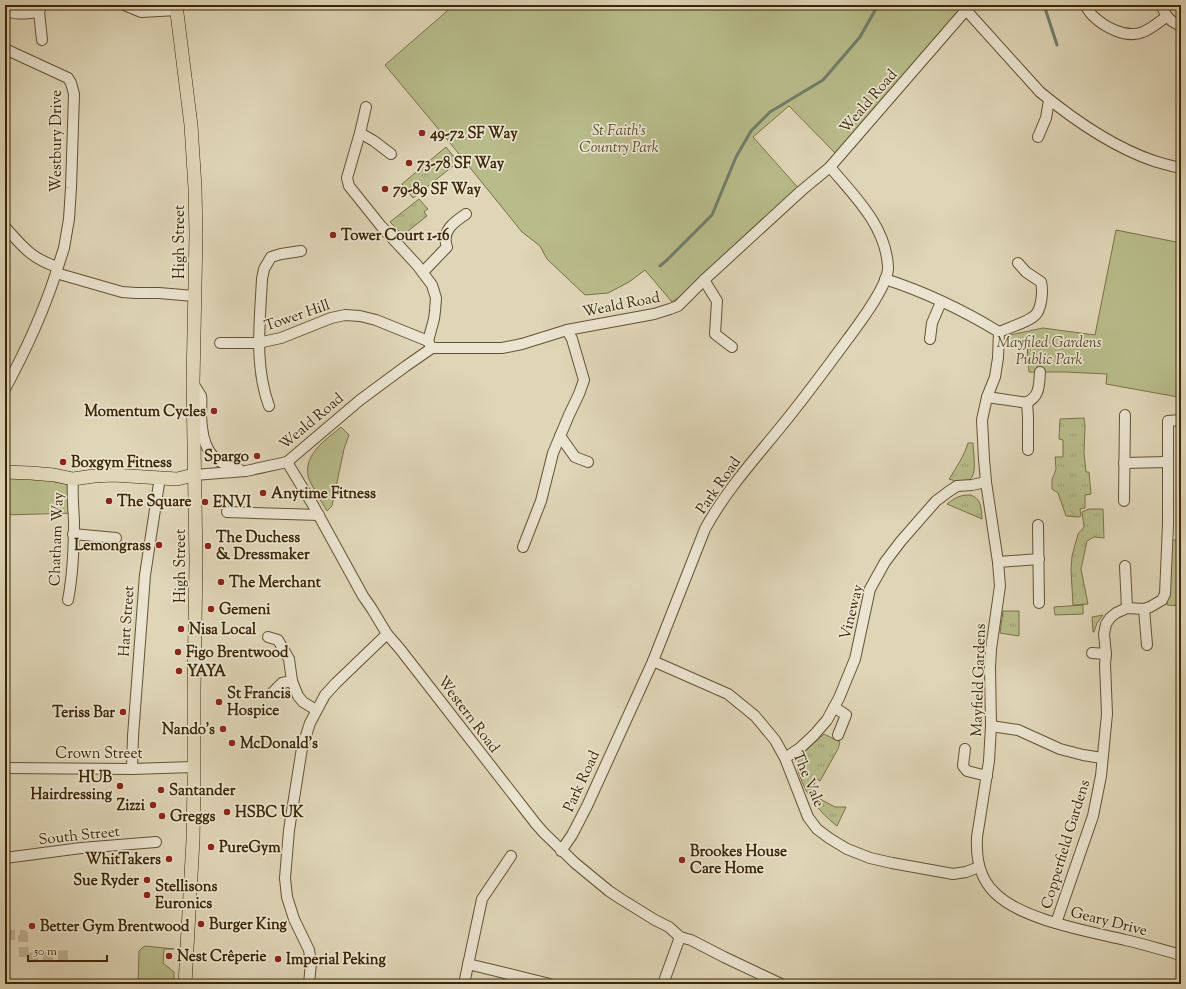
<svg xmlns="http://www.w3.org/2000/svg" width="1186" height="989" font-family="'Sorts Mill Goudy',serif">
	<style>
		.grass { fill: url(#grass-tufts); stroke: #7a7148 }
		.green { fill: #b8bc8a; stroke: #7a7148 }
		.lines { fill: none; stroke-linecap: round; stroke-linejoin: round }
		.stream { stroke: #707e69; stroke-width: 3 }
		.minor-tunnel { stroke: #beb393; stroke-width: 10; stroke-dasharray: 10 5; stroke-linecap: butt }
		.minor-casing { stroke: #645232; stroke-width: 12 }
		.major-casing { stroke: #3b2605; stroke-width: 14 }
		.minor { stroke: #eae4d0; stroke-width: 10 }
		.major { stroke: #dfd6b7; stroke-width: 13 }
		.poi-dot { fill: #8f2418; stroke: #eae4d0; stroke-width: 1.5 }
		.labels { text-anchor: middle; stroke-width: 3.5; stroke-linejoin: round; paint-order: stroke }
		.street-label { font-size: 15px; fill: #3b2605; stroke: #eae4d0 }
		.park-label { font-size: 15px; font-style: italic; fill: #5a4c26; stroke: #eae4d0 }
		.poi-label { font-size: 15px; font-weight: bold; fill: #3b2605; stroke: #eae4d0; text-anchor: start }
	</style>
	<defs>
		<pattern id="grass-tufts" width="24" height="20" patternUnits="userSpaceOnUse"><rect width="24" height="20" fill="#b8bc8a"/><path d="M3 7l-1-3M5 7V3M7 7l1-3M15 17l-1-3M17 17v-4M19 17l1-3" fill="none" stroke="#9fa176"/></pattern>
	</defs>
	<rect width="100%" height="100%" fill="#dfd6b7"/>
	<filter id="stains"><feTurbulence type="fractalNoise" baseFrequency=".005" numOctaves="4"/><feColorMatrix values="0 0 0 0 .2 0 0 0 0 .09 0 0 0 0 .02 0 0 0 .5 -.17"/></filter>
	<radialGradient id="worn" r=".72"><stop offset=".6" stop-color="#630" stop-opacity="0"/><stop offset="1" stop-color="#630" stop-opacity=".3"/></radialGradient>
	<!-- grass -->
	<g class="grass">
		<polygon points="446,147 458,162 413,198 402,184"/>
		<polygon points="419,199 428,209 424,212 427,216 403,235 390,222"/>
		<polygon points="1084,418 1085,426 1084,453 1086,472 1089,472 1091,494 1085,495 1085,508 1080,509 1081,516 1079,517 1066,516 1058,493 1052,489 1052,480 1056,469 1055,457 1063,457 1063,440 1059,439 1060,419"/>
		<path d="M968 443H973C974 464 981 491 949 479 956 468 964 456 968 443Z"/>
		<path d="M971 495C982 500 981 508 982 519L947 504C956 497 960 495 971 495Z"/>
		<polygon points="1089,509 1103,509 1104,538 1094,537 1087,541 1081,569 1088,604 1073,605 1071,570 1072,556 1078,534 1084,527 1082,512"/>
		<polygon points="1083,605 1083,614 1055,615 1054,607"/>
		<polygon points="1003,611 1019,611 1019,636 1000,633"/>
		<polygon points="1103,615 1097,623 1094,632 1093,632 1092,617"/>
		<path d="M824 734 840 742 838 749 820 781 817 779 809 793 835 807H846L837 826C819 812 806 795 799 774 798 770 796 766 798 761 802 752 816 742 824 734Z"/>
	</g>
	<!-- green -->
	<g class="green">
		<polygon points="454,5 969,5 839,157 789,106 753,137 801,191 704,280 672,302 645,270 629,282 608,293 585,295 547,259 540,246 522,232 450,143 385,65"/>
		<polygon points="1116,230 1181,243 1181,380 1178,397 1106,384 1107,374 1065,372 1029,372 1027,345 1006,345 1010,335 1043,328 1095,335"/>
		<path d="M341 427 349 435 344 449 332 506 327 511C323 504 309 482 308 476 304 453 326 440 341 427Z"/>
		<polygon points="5,473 67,484 73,506 74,513 5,515"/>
		<polygon points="1170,540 1181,540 1181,606 1167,605"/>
		<polygon points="145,946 174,949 164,949 163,963 174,972 174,984 138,984 139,951 142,948"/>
	</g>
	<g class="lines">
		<!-- stream -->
		<g class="stream">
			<polyline points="1044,5 1057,45"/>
			<polyline points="660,266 667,260 712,215 736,157 751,131 770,112 823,80 860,37 878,5"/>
		</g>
		<!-- minor-tunnel -->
		<polyline class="minor-tunnel" points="5,935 23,935 24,958 70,955"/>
		<defs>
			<g id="minor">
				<polyline points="124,5 141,12 177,10"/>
				<path d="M1085 5C1087 8 1089 12 1092 15 1104 27 1126 39 1143 32 1151 29 1159 22 1166 17"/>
				<path d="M1161 5C1166 16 1169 21 1181 26"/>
				<path d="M5 10C17 16 27 13 39 12"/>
				<path d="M966 10 1040 92C1074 120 1113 147 1154 161 1163 164 1172 166 1181 168"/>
				<polyline points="42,40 39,12 42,5"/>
				<polyline points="5,49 68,78 71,83 74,94 71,188 69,219 64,248 56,273"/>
				<polyline points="366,107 360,133 347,178 349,186 381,226 417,265 432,285 436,298 435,311 434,319 428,341"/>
				<polyline points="360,133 374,141 391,154"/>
				<polyline points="1038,137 1046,118 1049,100"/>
				<path d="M5 227C23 247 31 258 57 267"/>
				<path d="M423 272 447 247C441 231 454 222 466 214"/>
				<path d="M885 279C925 292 963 310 999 332L998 358 995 377 987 397 982 420 984 459 986 482 998 562 1000 586 991 649 990 667 991 726 989 761 977 837C976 858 979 878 995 893 1022 920 1088 931 1125 940 1144 944 1162 950 1181 955"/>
				<polyline points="704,280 717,301 715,334 732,347"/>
				<path d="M999 332C1008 328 1032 321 1037 313 1042 305 1043 290 1041 282L1026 272 1018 263"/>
				<polyline points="930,339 932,323 941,302"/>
				<polyline points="220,343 258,343 281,338 331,318 345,315 360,316 376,320 428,341 431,347"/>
				<path d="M193 383C195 387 199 392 201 396 202 401 201 409 201 415 202 444 208 462 239 469"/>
				<path d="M5 389C25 352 43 313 56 273L122 292 136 293H159L194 296"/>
				<polyline points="987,397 1028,403"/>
				<path d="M269 406C254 365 260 321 262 279L264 269 271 257 281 254 301 251"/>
				<polyline points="560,436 575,457 588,462"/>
				<path d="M1028 450V417L1027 402C1040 397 1039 384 1040 372"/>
				<polyline points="287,462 313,505 363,596 372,609 387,634 400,649 536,824 544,833 575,863 609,891 621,899 655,920 669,927 680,937 691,940 724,957 781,984"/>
				<polyline points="1124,463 1167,462"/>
				<polyline points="194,475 246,471 287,462 360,400 406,366 432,348 502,348 522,344 567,330 654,314 670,309 678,306 704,280 801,191 830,167 966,10 969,5"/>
				<polyline points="1124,501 1125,415"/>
				<polyline points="227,512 319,515"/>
				<polyline points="1038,525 1039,603"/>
				<polyline points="73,534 116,538"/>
				<polyline points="523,547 541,501 553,453 569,415 579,394 584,380 572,339 567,330"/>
				<polyline points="998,562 1039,559"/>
				<polyline points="1125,566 1127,608"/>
				<path d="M68 600C73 574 74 546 74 520 73 506 72 493 73 479"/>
				<polyline points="1144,609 1147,645"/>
				<polyline points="268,637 278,640 289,659 292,681 298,696 303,702 316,710"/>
				<polyline points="1092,653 1106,654"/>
				<polyline points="653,661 728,694 755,716 775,740 785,758 808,817 817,829 829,838 847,849 860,854 870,858 892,863 953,874 966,872 979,867"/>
				<polyline points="272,693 282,683 292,681"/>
				<polyline points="834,707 846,715 838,735"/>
				<polyline points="991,726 1018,730 1060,749 1083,755 1102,758"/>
				<polyline points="965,749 963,766 967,771 987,776"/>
				<polyline points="785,758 800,748 814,735 827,720 839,698 855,659 870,589 885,562 901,541 936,501 948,492 957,486 972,485 986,482"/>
				<polyline points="5,768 132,769 193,767"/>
				<polyline points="132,769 133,736 145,575 160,477"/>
				<path d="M561 851 572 835 587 806 653 661 705 529C725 492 753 461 779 429 803 400 825 370 847 340 858 325 889 285 888 267 886 226 855 197 830 167"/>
				<polyline points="5,858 81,848 156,842"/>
				<polyline points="1056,923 1093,816 1101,776 1107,714 1105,664 1106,654 1104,634 1106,624 1110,618 1116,613 1127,608 1144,609 1150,607 1162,600 1165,594 1168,525 1168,421 1181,420"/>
				<polyline points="468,964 550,984"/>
				<polyline points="309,984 311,963 309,950 294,919 287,897 285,878 289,830 302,748 310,723 325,695 336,683 387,634"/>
				<polyline points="464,984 482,899 511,856"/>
				<polyline points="663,984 680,937"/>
			</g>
			<g id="major">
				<polyline points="176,5 191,125 195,188 196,235 193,383 196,561 194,690 194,781 193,840 185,984"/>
				<polyline points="5,472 31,473 54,475 73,479 94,476 113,475 177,479 194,475"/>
			</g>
		</defs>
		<!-- minor casing -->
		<use href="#minor" class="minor-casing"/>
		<!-- major casing -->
		<use href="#major" class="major-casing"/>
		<!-- minor -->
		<use href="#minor" class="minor"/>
		<!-- major -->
		<use href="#major" class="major"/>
	</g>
	<!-- markers -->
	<g class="poi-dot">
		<circle cx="422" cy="133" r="4"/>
		<circle cx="409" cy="163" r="4"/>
		<circle cx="385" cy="189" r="4"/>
		<circle cx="333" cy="235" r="4"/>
		<circle cx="214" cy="411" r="4"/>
		<circle cx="257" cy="456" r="4"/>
		<circle cx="63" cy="462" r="4"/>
		<circle cx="263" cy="493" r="4"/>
		<circle cx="109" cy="501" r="4"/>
		<circle cx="205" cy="502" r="4"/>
		<circle cx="159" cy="545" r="4"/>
		<circle cx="208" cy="546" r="4"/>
		<circle cx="221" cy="582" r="4"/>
		<circle cx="211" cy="609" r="4"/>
		<circle cx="181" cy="629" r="4"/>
		<circle cx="178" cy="652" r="4"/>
		<circle cx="179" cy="671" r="4"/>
		<circle cx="219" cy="702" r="4"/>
		<circle cx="123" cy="712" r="4"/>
		<circle cx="223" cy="729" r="4"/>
		<circle cx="232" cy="743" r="4"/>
		<circle cx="120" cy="786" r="4"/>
		<circle cx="161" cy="790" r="4"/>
		<circle cx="153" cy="805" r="4"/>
		<circle cx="227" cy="812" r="4"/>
		<circle cx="162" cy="816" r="4"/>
		<circle cx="211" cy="847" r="4"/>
		<circle cx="169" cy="859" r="4"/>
		<circle cx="682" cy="860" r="4"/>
		<circle cx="147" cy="880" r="4"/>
		<circle cx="147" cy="895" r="4"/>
		<circle cx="201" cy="924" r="4"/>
		<circle cx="32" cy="926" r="4"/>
		<circle cx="169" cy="956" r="4"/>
		<circle cx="278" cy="959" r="4"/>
	</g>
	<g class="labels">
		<!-- street labels -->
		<g class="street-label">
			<text transform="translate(868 101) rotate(-49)" y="5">Weald Road</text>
			<text transform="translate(56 141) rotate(-90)" y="5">Westbury Drive</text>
			<text transform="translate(179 242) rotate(-90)" y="5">High Street</text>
			<text transform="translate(621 304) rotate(-11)" y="5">Weald Road</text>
			<text transform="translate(297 315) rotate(-19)" y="5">Tower Hill</text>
			<text transform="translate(311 421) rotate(-40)" y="5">Weald Road</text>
			<text transform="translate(718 485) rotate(-55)" y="5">Park Road</text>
			<text transform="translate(56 539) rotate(-88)" y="5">Chatham Way</text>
			<text transform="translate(180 566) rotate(-90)" y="5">High Street</text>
			<text transform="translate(851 612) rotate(-76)" y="5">Vineway</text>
			<text transform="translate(126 621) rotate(-86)" y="5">Hart Street</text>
			<text transform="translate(978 680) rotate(-88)" y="5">Mayfield Gardens</text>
			<text transform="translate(469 714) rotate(53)" y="5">Western Road</text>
			<text x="99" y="758">Crown Street</text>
			<text transform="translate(809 779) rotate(67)" y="5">The Vale</text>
			<text transform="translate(581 781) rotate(-65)" y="5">Park Road</text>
			<text transform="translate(79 835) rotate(-6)" y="5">South Street</text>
			<text transform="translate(1065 844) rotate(-73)" y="5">Copperfield Gardens</text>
			<text transform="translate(1109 921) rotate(14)" y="5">Geary Drive</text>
		</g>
		<!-- park labels -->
		<g class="park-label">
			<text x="619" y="135">St Faith's<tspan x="619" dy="17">Country Park</tspan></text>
			<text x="1049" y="347">Mayfiled Gardens<tspan x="1049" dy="17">Public Park</tspan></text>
		</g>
		<!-- poi labels -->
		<g class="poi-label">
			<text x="430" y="138">49-72 SF Way</text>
			<text x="417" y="168">73-78 SF Way</text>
			<text x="393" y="194">79-89 SF Way</text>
			<text x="341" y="240">Tower Court 1-16</text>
			<text x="206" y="416" text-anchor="end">Momentum Cycles</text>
			<text x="249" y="461" text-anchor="end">Spargo</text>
			<text x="71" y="467">Boxgym Fitness</text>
			<text x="271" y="498">Anytime Fitness</text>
			<text x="117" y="506">The Square</text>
			<text x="213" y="507">ENVI</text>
			<text x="216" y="542">The Duchess<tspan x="216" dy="17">&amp; Dressmaker</tspan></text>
			<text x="151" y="550" text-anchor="end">Lemongrass</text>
			<text x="229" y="587">The Merchant</text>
			<text x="219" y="614">Gemeni</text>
			<text x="189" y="634">Nisa Local</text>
			<text x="186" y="657">Figo Brentwood</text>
			<text x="187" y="676">YAYA</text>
			<text x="227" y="698">St Francis<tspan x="227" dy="17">Hospice</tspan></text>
			<text x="115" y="717" text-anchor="end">Teriss Bar</text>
			<text x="215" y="734" text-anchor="end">Nando's</text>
			<text x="240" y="748">McDonald's</text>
			<text x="112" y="782" text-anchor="end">HUB<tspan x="112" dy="17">Hairdressing</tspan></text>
			<text x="169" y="795">Santander</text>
			<text x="145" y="810" text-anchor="end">Zizzi</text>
			<text x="235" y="817">HSBC UK</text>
			<text x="170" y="821">Greggs</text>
			<text x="219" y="852">PureGym</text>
			<text x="690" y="856">Brookes House<tspan x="690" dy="17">Care Home</tspan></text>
			<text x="161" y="864" text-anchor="end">WhitTakers</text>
			<text x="139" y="885" text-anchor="end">Sue Ryder</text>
			<text x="155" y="891">Stellisons<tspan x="155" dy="17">Euronics</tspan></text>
			<text x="209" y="929">Burger King</text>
			<text x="40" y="931">Better Gym Brentwood</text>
			<text x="177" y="961">Nest Crêperie</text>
			<text x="286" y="964">Imperial Peking</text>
		</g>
	</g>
	<!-- margin -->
	<rect width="1186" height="989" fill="none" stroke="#dfd6b7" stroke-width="20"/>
	<rect x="6" y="6" width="1174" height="977" fill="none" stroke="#3b2605" stroke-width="2"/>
	<rect x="10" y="10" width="1166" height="969" fill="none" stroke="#3b2605"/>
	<!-- scale -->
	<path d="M28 955v6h79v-6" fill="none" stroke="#3b2605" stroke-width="2"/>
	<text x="34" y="955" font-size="12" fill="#3b2605" stroke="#eae4d0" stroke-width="3" paint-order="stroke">50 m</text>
	<rect width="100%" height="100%" filter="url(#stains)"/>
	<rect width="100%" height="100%" fill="url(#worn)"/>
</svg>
